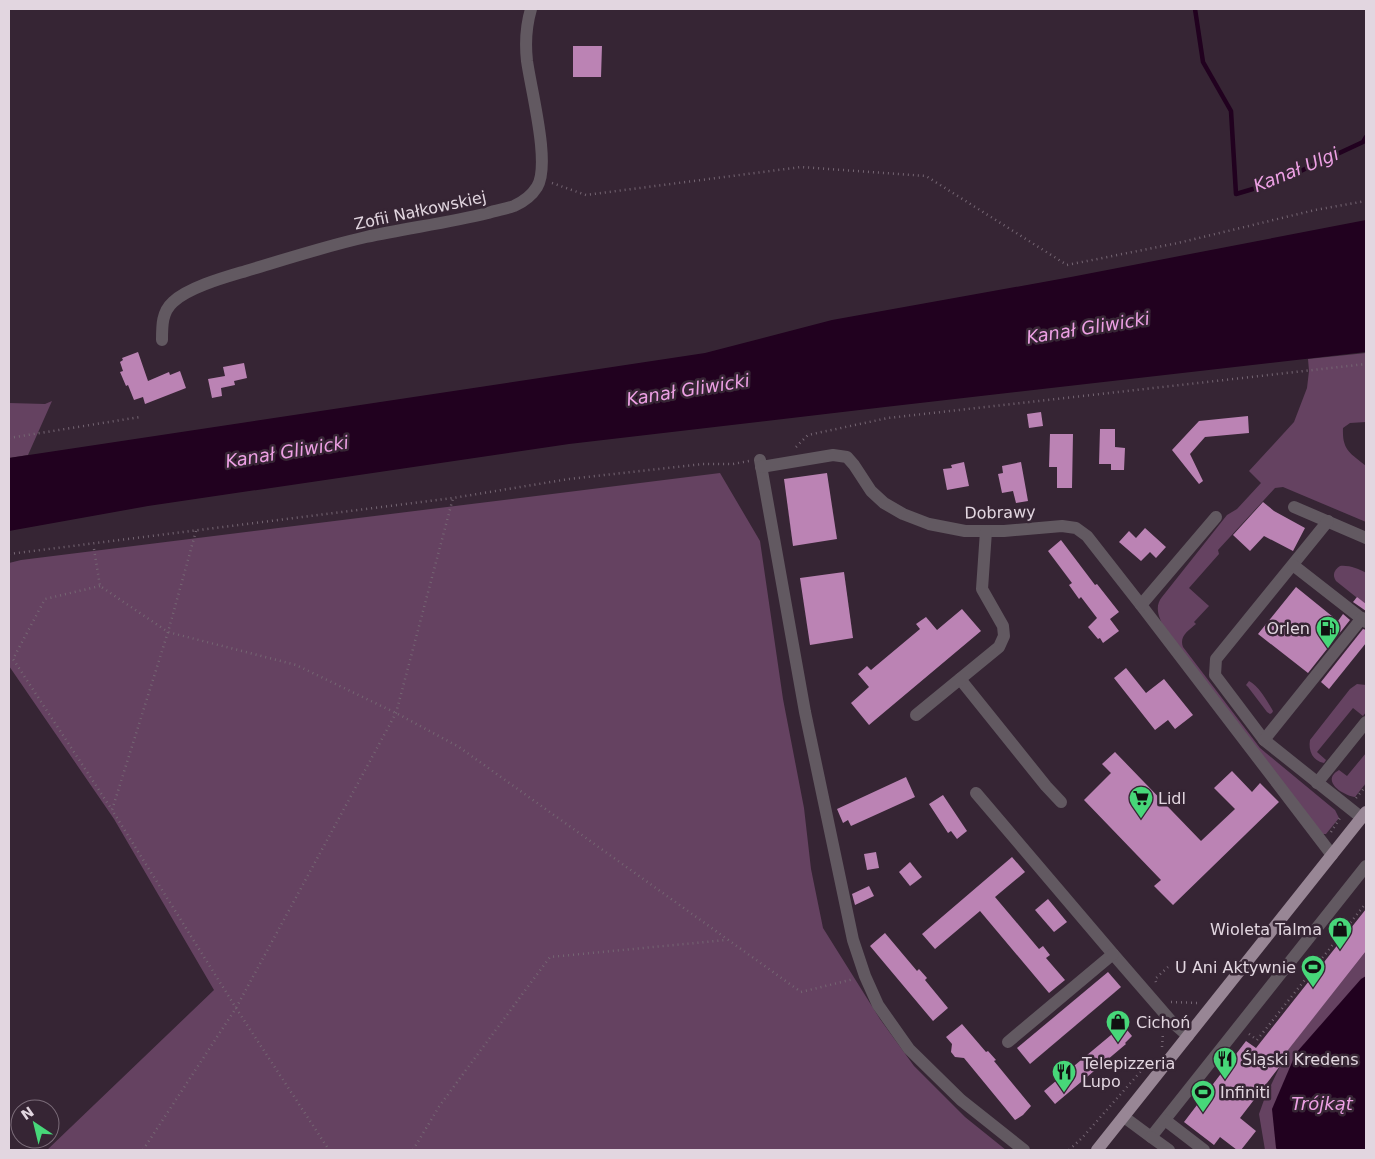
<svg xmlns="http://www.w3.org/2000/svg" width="1375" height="1159" font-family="'DejaVu Sans',sans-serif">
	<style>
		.green { fill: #654261 }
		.water { fill: #21011f }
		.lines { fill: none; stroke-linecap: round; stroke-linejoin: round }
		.stream { stroke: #21011f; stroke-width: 4.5 }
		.building { fill: #bb83b4 }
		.path { stroke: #756673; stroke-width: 2.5; stroke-dasharray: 1 4; stroke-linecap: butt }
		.minor { stroke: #625961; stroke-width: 12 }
		.major { stroke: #988695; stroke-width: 12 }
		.labels { text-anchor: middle; stroke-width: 5; stroke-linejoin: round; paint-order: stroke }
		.street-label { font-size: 16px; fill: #e2d6e0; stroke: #362534 }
		.poi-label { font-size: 16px; fill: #e2d6e0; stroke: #362534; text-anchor: start }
		.water-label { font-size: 18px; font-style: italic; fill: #eda0e4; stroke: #362534 }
	</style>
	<rect width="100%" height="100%" fill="#362534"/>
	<!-- green -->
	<g class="green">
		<path d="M1366 353V422L1350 423 1343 428C1342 450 1350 453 1366 466V522L1283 487 1275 488 1218 550 1219 554 1189 588 1209 606 1194 622 1196 624C1188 631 1179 636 1183 647L1260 748 1335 810 1339 818 1326 834H1321L1164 628C1159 617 1154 607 1162 597L1227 515 1237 509 1261 483 1249 471 1294 422 1307 388 1309 371 1308 359Z"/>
		<polygon points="52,401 28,455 9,458 9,403 45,404"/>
		<polygon points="720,473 760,541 783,699 804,808 811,869 823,928 880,1019 914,1066 965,1117 1006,1150 47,1150 214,990 114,819 9,666 9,563 21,560"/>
		<path d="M1340 566C1349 565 1359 569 1366 573V605L1336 581C1332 575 1334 570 1340 566Z"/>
		<path d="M1249 681C1258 685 1268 702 1273 711L1272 713 1270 714 1267 712 1248 687 1246 685Z"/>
		<path d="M1357 684 1366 685V712L1363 716 1353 708 1317 752 1326 760 1324 763C1313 761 1308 751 1310 740L1350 689Z"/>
		<path d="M1366 753V783L1355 797C1343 795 1320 781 1339 770L1347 776Z"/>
		<polygon points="1366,951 1366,1150 1265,1150 1259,1114 1264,1100 1280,1066 1286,1052"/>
	</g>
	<!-- water -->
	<g class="water">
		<polygon points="1366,220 1366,352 885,407 569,444 148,506 9,531 9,458 705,353 832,320 1071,277"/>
		<polygon points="1366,976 1366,1150 1277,1150 1276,1148 1272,1109 1296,1053 1361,979"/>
	</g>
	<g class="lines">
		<!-- stream -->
		<polyline class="stream" points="1195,9 1203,62 1231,111 1236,194 1277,182 1363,142 1366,137"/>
	</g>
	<!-- building -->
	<g class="building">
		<polygon points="573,46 602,46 601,77 573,77"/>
		<polygon points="138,352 148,381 169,372 170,375 180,371 186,388 145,404 143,397 134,400 128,385 126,386 120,372 123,371 120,362 123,360 122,358"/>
		<polygon points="244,363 247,378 234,381 235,385 221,388 222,396 212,398 208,379 225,376 223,367"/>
		<polygon points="1041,412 1043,426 1029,428 1027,414"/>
		<polygon points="1248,416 1249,433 1205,437 1190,454 1203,481 1199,484 1172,450 1199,421"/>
		<polygon points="1100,429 1115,429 1115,447 1125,448 1124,470 1111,470 1111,464 1099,464"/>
		<polygon points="1050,434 1073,434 1072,488 1057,488 1057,467 1049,467"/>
		<polygon points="964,462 969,486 947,490 943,469 952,468 951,465"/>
		<polygon points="1021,462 1028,501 1016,503 1013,491 1002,493 998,474 1003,473 1002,466"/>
		<polygon points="827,473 837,539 793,546 784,479"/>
		<polygon points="1263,502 1274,511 1305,528 1293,551 1264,536 1250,551 1233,535"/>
		<polygon points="1145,528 1166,547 1156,558 1150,552 1141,561 1119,542 1129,531 1136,538"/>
		<polygon points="1061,540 1095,585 1097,584 1119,612 1110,619 1119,631 1103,643 1100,638 1098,639 1088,627 1097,618 1081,597 1079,599 1069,585 1072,583 1048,551"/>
		<polygon points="844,572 853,638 810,645 800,578"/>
		<polygon points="1296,587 1338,621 1343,614 1350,620 1308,673 1258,634"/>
		<polygon points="1357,597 1366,604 1366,611 1353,602"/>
		<polygon points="962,609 981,631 869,725 851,703 869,687 858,674 867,666 871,670 920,629 916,624 926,617 937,630"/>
		<polygon points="1363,629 1366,630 1366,643 1329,689 1321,682"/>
		<polygon points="1126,668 1146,693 1164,679 1193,715 1175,729 1168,720 1155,730 1114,678"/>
		<polygon points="1115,752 1201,841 1235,809 1214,788 1232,771 1252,792 1260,783 1279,802 1173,905 1154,886 1161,880 1084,800 1111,773 1102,764"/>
		<polygon points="906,777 915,797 851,826 848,820 843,823 837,809"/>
		<polygon points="943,795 967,831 957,839 951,831 948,833 929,804"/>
		<polygon points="876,852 879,868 867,870 864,854"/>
		<polygon points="1012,857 1025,872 995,897 1039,949 1043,946 1050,955 1046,958 1065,980 1049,993 980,911 935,949 922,934"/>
		<polygon points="910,862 922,877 910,886 899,872"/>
		<polygon points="869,886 874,896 855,905 852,894"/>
		<polygon points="1048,899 1067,922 1054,932 1035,910"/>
		<polygon points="1366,909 1366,951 1277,1064 1280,1066 1240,1118 1256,1131 1241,1150 1237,1150 1220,1137 1214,1145 1184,1122 1246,1041 1256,1048"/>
		<polygon points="885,933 917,971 919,969 927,978 925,980 948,1008 933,1021 870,946"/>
		<polygon points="1108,972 1121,987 1030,1064 1017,1048"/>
		<polygon points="962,1024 986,1052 988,1051 996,1060 994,1061 1031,1106 1023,1115 1015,1120 964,1058 955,1057 951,1052 952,1044 946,1037"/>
		<polygon points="1123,1025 1132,1036 1125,1043 1126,1044 1055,1104 1044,1091"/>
	</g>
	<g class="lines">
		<!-- path -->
		<g class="path">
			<polyline points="552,183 586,195 801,167 926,176 1067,265 1178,243 1315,210 1366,201"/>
			<polyline points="9,438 140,417"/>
			<polyline points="796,447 808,435 888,418 1366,364"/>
			<polyline points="196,531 168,632 112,810 236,1008 329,1150"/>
			<polyline points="94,549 100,586 168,632 296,665 396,713 459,747 801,992 854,979"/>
			<polyline points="9,554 453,498 569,479 703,464 733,464 749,461"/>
			<polyline points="100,586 45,599 13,659 112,810"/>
			<polyline points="1356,798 1366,786"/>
			<polyline points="1331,832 1340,818"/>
			<polyline points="1156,982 1155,979 1168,967"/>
			<polyline points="1171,1002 1198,1003"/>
			<polyline points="1249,1034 1257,1040 1366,903"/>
			<polyline points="1162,1047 1163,1033"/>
			<polyline points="143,1150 236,1008 396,713 453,498"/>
			<polyline points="413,1150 440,1105 550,957 726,940"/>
			<polyline points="1069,1150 1082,1138 1142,1070"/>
		</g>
		<!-- minor -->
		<g class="minor">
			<path d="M162 340C162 325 162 312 173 302 189 287 226 277 246 271 286 259 326 246 366 237 407 228 448 223 488 213 497 210 506 209 514 206 523 202 532 195 537 187 551 165 531 90 527 61 525 43 526 26 531 9"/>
			<polyline points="760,460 805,712 853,940 865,976 878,1005 909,1049 961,1100 1024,1150"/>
			<polyline points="761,467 833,455 847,457 854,465 871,491 884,503 903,514 929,524 965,531 1004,531 1062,526 1076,528 1087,536 1141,605 1332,855"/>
			<polyline points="1294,507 1366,538"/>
			<polyline points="1328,521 1216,659 1215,675 1264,740 1362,818"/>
			<polyline points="1293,565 1366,622"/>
			<polyline points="1141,605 1216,517"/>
			<polyline points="960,679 1046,786 1061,802"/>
			<polyline points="916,715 999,647 1004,636 1003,626 982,589 986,531"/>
			<polyline points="1264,740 1362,618"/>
			<polyline points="1317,783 1366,722"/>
			<polyline points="976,793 1113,954 1171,1021 1188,1036"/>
			<polyline points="1008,1042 1113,954"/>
			<polyline points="1124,1117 1151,1137 1366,866"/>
			<polyline points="1165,1120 1204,1150"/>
			<polyline points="1151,1137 1169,1150"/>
		</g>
		<!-- major -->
		<polyline class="major" points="1097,1150 1366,812"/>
	</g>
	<!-- icons -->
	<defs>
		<symbol id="fuel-pin" viewBox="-11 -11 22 30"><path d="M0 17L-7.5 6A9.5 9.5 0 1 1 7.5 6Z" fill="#47d779" stroke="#362534"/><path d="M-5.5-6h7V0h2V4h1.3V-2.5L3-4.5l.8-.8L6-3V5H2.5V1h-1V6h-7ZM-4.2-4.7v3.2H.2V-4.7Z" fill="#111"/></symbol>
		<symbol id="supermarket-pin" viewBox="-11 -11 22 30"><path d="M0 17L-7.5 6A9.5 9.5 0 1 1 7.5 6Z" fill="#47d779" stroke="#362534"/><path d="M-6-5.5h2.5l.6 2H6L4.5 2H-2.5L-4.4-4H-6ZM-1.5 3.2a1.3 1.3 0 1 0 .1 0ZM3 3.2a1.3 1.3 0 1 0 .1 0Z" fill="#111"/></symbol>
		<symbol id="shop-pin" viewBox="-11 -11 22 30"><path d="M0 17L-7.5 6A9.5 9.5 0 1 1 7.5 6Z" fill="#47d779" stroke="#362534"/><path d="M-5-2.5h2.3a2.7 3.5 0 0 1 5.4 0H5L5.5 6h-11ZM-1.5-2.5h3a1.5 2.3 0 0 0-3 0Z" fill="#111"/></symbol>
		<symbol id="stadium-pin" viewBox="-11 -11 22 30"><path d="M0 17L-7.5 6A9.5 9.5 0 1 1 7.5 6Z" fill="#47d779" stroke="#362534"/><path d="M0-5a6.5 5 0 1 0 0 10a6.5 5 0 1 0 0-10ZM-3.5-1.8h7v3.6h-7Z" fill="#111"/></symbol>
		<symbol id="restaurant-pin" viewBox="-11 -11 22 30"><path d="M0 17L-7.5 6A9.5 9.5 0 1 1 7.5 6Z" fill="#47d779" stroke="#362534"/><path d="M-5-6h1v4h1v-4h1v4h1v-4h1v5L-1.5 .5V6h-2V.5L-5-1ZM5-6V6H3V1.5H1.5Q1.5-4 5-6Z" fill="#111"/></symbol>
	</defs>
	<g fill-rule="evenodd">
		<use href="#fuel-pin" x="1314" y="614" width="28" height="38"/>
		<use href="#supermarket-pin" x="1127" y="784" width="28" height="38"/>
		<use href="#shop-pin" x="1326" y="915" width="28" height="38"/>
		<use href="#stadium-pin" x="1299" y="953" width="28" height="38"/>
		<use href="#shop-pin" x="1104" y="1008" width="28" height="38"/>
		<use href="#restaurant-pin" x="1211" y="1045" width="28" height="38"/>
		<use href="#restaurant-pin" x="1050" y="1058" width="28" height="38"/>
		<use href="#stadium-pin" x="1189" y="1078" width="28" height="38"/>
	</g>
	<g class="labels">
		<!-- street labels -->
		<g class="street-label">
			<text transform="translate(420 210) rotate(-12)" y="6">Zofii Nałkowskiej</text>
			<text transform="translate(1000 512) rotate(-1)" y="6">Dobrawy</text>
		</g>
		<!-- poi labels -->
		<g class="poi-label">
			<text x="1310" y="634" text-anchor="end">Orlen</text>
			<text x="1158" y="804">Lidl</text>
			<text x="1322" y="935" text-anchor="end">Wioleta Talma</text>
			<text x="1296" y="973" text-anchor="end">U Ani Aktywnie</text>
			<text x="1136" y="1028">Cichoń</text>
			<text x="1242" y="1065">Śląski Kredens</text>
			<text x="1082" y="1069">Telepizzeria<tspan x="1082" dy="18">Lupo</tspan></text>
			<text x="1220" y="1098">Infiniti</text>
		</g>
		<!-- water labels -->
		<g class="water-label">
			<text transform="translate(1296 170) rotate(-22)" y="6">Kanał Ulgi</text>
			<text transform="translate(1088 328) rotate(-9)" y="6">Kanał Gliwicki</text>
			<text transform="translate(688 390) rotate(-9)" y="6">Kanał Gliwicki</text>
			<text transform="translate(287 452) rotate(-9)" y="6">Kanał Gliwicki</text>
			<text x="1322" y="1110">Trójkąt</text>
		</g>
	</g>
	<!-- border -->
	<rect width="1375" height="1159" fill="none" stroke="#e2d6e0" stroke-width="20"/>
	<!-- north arrow -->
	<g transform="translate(35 1124) rotate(325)"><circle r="24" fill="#362534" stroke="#7b6c79"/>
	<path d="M0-4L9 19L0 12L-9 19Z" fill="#47d779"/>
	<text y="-8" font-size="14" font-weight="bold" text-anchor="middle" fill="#e2d6e0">N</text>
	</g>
</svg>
